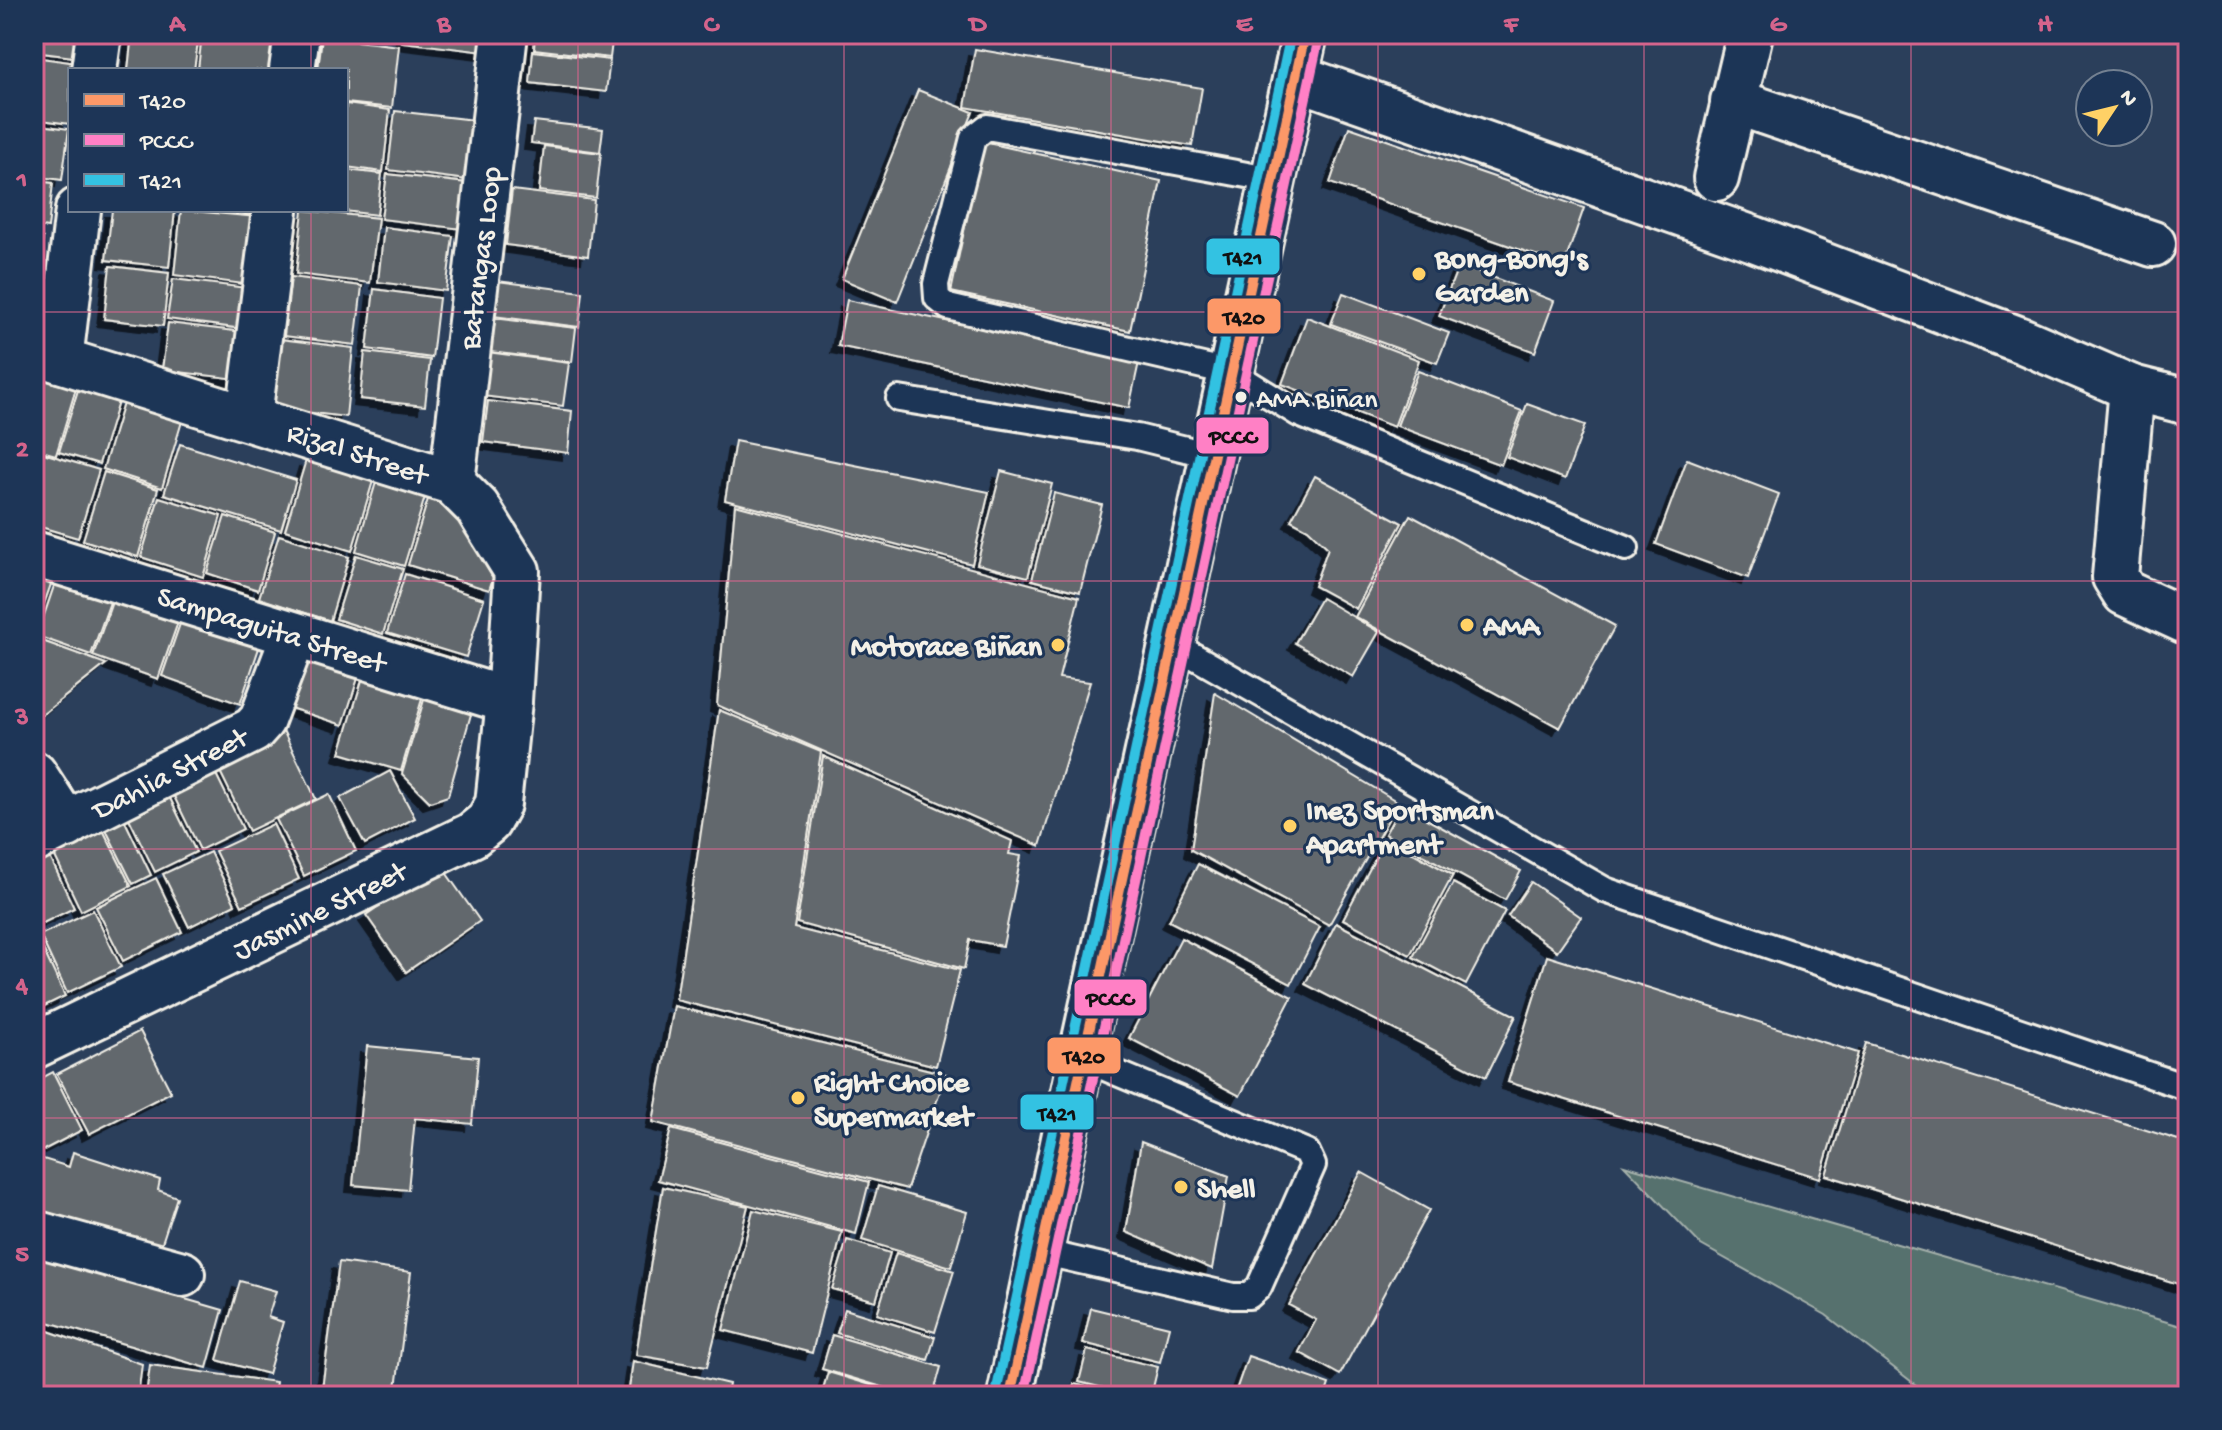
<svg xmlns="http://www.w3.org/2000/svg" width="2222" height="1430" font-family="'Gochi Hand',sans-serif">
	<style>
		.green { fill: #56716e; stroke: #a5b1ab; stroke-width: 2 }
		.building { fill: #62686d; stroke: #f4f1e8; stroke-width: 2; filter: url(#shadow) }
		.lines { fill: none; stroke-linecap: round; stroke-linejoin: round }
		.service-casing { stroke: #f4f1e8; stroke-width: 30 }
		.minor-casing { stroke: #f4f1e8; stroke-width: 50 }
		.trunk-casing { stroke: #f4f1e8; stroke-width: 50 }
		.service { stroke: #1d3557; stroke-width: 24 }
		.minor { stroke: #1d3557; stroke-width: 44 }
		.trunk { stroke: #1d3557; stroke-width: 44 }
		.bus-1-casing { stroke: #1d3557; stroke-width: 16 }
		.bus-2-casing { stroke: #1d3557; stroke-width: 16 }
		.bus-3-casing { stroke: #1d3557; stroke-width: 16 }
		.bus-1 { stroke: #fc9868; stroke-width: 10 }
		.bus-2 { stroke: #ff80c5; stroke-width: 10 }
		.bus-3 { stroke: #33c2e2; stroke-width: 10 }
		.grid { fill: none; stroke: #d4648c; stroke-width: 2; stroke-opacity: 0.55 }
		.poi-dot { fill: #ffd166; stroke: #1d3557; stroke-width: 3 }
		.bus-dot { fill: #f4f1e8; stroke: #1d3557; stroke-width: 3 }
		.labels { text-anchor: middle; stroke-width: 6; stroke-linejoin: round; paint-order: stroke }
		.bus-label { font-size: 28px; fill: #f4f1e8; stroke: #1d3557; text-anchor: start }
		.poi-label { font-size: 30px; font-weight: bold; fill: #f4f1e8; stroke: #1d3557; text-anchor: start }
		.street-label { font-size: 30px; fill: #f4f1e8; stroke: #1d3557 }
		.line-badge { stroke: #1d3557; stroke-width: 3 }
		.pale-badge-label { font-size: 22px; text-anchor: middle; font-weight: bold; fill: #111 }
		.neatline { fill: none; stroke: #d4648c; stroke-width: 3 }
		.grid-label { font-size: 26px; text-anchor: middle; font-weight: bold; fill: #d4648c }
	</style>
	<defs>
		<filter id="shadow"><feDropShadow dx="-7" dy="7" stdDeviation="0" flood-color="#0009"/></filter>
	</defs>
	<rect width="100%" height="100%" fill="#2b3f5b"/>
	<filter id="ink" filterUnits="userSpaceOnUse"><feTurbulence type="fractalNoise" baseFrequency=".0125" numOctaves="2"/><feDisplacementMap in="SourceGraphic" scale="16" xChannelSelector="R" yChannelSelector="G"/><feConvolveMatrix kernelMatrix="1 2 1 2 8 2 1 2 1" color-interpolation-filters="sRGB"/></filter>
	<g filter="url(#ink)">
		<!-- green -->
		<polygon class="green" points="1624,1165 2188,1328 2188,1396 1930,1396 1826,1315 1701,1245"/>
		<!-- building -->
		<g class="building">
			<polygon points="34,34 84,34 81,58 34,52"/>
			<polygon points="132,34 199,34 194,70 128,70"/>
			<polygon points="202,34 283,44 280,70 198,70"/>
			<polygon points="222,34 284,34 283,42"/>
			<polygon points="403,34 486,34 484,52 402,42"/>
			<polygon points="535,34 613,34 610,58 534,49"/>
			<polygon points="322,37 399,46 392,108 346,103 346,70 318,70"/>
			<polygon points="975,49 1202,88 1192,146 965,107"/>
			<polygon points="533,51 610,60 606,92 530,83"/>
			<polygon points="34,57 77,63 76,70 70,70 70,124 34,119"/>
			<polygon points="918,90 973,112 897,302 842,279"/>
			<polygon points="346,104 390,110 383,172 346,167"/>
			<polygon points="395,111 474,120 467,180 388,170"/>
			<polygon points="534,121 603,129 600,152 531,143"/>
			<polygon points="34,124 69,129 62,180 34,176"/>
			<polygon points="1349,127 1584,208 1564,265 1330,183"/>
			<polygon points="983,142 1161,181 1130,331 951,292"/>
			<polygon points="544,146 601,153 596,198 539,191"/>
			<polygon points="346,170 382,174 377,215 336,210 346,210"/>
			<polygon points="387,174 467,183 462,229 381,219"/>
			<polygon points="34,181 53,183 48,228 34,226"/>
			<polygon points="512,190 594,200 588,256 506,245"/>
			<polygon points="112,210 175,210 169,267 106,260"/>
			<polygon points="181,210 258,217 251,285 174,275"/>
			<polygon points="209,210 262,210 262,216"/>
			<polygon points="303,210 378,218 370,283 296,274"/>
			<polygon points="384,227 453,236 446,291 378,282"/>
			<polygon points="34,237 43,238 35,302 34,301"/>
			<polygon points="1459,264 1554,301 1535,352 1439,316"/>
			<polygon points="110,266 169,273 163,326 104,319"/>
			<polygon points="291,277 362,286 355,345 284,336"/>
			<polygon points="173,279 247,288 243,329 167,319"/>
			<polygon points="489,280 583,292 579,327 485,315"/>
			<polygon points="374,289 439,298 432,358 367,349"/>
			<polygon points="1343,293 1449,333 1437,363 1331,324"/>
			<polygon points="847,300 1139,362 1129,408 838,346"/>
			<polygon points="485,317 576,328 572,362 482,351"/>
			<polygon points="1307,317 1419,360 1394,427 1282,384"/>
			<polygon points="168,323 243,332 237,379 162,370"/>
			<polygon points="280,339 353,348 346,417 272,408"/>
			<polygon points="365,352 430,360 425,406 360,399"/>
			<polygon points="487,352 569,363 563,406 482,396"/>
			<polygon points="1418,371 1522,411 1501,465 1397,426"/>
			<polygon points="34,372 77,385 56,455 34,449"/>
			<polygon points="78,390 118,402 99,464 59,452"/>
			<polygon points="124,400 183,418 162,488 103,469"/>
			<polygon points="488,401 572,411 568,453 483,442"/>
			<polygon points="1527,404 1585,425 1565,479 1507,457"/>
			<polygon points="735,441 989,492 972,564 725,500"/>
			<polygon points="180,444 296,480 281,530 164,494"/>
			<polygon points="43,453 99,470 78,538 34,525 34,481"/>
			<polygon points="1687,459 1779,494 1748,578 1656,544"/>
			<polygon points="306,460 373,481 352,551 285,530"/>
			<polygon points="1001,471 1052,484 1028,577 977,564"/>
			<polygon points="104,472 158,489 138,557 83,540"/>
			<polygon points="1315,476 1402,523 1356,609 1314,586 1328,548 1308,529 1291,520"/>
			<polygon points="376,482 425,497 404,566 356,551"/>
			<polygon points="1054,493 1102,505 1080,592 1032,580"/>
			<polygon points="159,497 221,516 203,577 141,557"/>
			<polygon points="428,499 453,507 493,578 489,590 408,565"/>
			<polygon points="735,505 1079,597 1059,678 1090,682 1040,846 717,705"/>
			<polygon points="1410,515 1615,626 1560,728 1355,617"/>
			<polygon points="225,516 275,532 258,590 207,573"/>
			<polygon points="279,535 349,557 330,621 259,598"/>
			<polygon points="356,555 403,569 383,634 336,619"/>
			<polygon points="34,566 55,573 34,632"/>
			<polygon points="405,574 484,599 466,657 387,633"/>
			<polygon points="55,583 110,602 91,655 37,636"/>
			<polygon points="1321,598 1379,632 1353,677 1295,643"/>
			<polygon points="113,599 178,622 158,679 93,656"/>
			<polygon points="181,621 259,648 240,704 162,676"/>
			<polygon points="34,638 106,664 38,718 34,716"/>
			<polygon points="304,661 358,678 343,725 290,708"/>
			<polygon points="366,667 426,685 401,771 340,753"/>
			<polygon points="426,693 473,707 448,796 430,802 402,774"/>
			<polygon points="1215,693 1398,802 1329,925 1191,850"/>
			<polygon points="719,710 821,752 794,928 960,970 936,1066 676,1000"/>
			<polygon points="279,722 316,799 249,831 212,755"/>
			<polygon points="823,756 1012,841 1009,854 1021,856 1003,946 970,940 964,969 797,923"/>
			<polygon points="211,764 243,829 200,850 168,784"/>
			<polygon points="390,771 415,818 365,844 340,798"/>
			<polygon points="166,790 196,852 155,872 125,810"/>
			<polygon points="329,794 356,851 304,876 276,819"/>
			<polygon points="1401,805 1521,871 1505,900 1385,834"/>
			<polygon points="123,817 151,875 133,884 104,826"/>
			<polygon points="99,822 131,886 81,911 50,846"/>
			<polygon points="273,824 299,879 242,906 215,851"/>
			<polygon points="1386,838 1453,875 1410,955 1343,919"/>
			<polygon points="46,849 74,908 37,926 34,855"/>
			<polygon points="210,852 235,904 189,927 163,874"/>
			<polygon points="440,864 480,921 406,972 366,915"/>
			<polygon points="1198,864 1320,927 1291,984 1169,921"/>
			<polygon points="156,878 182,932 123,961 96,907"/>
			<polygon points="1531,882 1581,917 1557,951 1508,916"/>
			<polygon points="1453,883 1505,911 1466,985 1413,957"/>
			<polygon points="93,910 121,967 67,993 40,935"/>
			<polygon points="1336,923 1516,1016 1486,1077 1305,984"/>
			<polygon points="36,934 65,996 34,1011 34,935"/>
			<polygon points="1181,938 1292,997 1240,1096 1129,1038"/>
			<polygon points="1547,956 1858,1053 1820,1178 1508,1082"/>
			<polygon points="674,1006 946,1074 907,1189 653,1122"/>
			<polygon points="140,1031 171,1092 89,1134 57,1074"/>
			<polygon points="1866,1043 2188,1143 2188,1287 1826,1175"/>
			<polygon points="367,1046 478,1057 472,1124 415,1118 408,1190 353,1185"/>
			<polygon points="53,1072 82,1130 34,1155 34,1082"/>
			<polygon points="671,1129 869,1182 856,1234 658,1180"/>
			<polygon points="1141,1142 1229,1176 1212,1269 1126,1232"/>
			<polygon points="73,1152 160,1180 158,1190 177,1197 160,1249 34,1208 34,1156 69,1167"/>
			<polygon points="1361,1172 1429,1210 1340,1375 1299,1352 1316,1320 1289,1305"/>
			<polygon points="878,1186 967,1212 951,1267 862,1240"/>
			<polygon points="663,1187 748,1206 707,1367 636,1355"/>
			<polygon points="753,1210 842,1232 812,1353 723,1330"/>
			<polygon points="847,1240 890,1253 876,1301 832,1289"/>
			<polygon points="34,1242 36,1256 223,1310 207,1368 34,1318"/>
			<polygon points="896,1253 954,1271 935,1332 877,1314"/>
			<polygon points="339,1262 411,1272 395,1396 321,1396"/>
			<polygon points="240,1281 276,1291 268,1317 283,1322 268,1374 217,1360"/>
			<polygon points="1091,1308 1169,1327 1160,1362 1083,1343"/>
			<polygon points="845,1309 935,1337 928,1360 837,1333"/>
			<polygon points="34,1326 142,1364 138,1396 34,1396"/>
			<polygon points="832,1335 941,1367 933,1396 912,1396 822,1369"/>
			<polygon points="1087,1350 1158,1367 1151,1396 1136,1396 1079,1382"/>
			<polygon points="1248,1356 1329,1384 1325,1396 1234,1396"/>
			<polygon points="633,1361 729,1384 727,1396 628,1396"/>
			<polygon points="150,1365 276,1382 274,1396 146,1396"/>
			<polygon points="828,1372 907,1396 821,1396"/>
			<polygon points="1074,1384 1124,1396 1071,1396"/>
		</g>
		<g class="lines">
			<defs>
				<g id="service">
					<polyline points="1274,180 987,127 973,138 936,284 937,298 948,307 1233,373 1299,414 1626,548"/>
					<polyline points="899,399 1137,437 1214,456"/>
					<polyline points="1171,643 1605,890 2188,1088"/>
					<polyline points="1041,1252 1233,1296 1249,1296 1259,1287 1313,1165 1307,1152 1081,1058"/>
				</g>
				<g id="minor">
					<polyline points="94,70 99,34"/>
					<polyline points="292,70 297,34"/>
					<polyline points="1296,77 1754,239 2023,341 2132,388 2188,402"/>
					<polyline points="1733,101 2153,244"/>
					<polyline points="1716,178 1750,34"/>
					<polyline points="34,352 452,482 477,507 517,571 509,701 498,804 488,822 472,835 34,1046"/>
					<polyline points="60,360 78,210"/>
					<polyline points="2132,388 2115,577 2125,593 2188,622"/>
					<polyline points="249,417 275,210"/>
					<polyline points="452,482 505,34"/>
					<polyline points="34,554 509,701"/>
					<polyline points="34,774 67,825"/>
					<polyline points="34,840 253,730 262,720 294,635"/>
					<polyline points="34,1233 182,1274"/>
				</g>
				<polyline id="trunk" points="1010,1396 1081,1058 1305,34"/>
			</defs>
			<!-- service casing -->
			<use href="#service" class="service-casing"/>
			<!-- minor casing -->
			<use href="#minor" class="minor-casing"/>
			<!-- trunk casing -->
			<use href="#trunk" class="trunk-casing"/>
			<!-- service -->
			<use href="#service" class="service"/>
			<!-- minor -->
			<use href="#minor" class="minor"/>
			<!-- trunk -->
			<use href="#trunk" class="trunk"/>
			<defs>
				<polyline id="bus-1" points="1010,1396 1305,34"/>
				<polyline id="bus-2" points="1024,1396 1319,37"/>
				<polyline id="bus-3" points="996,1393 1291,34"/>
			</defs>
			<!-- bus-1 casing -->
			<use href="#bus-1" class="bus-1-casing"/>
			<!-- bus-2 casing -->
			<use href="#bus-2" class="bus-2-casing"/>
			<!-- bus-3 casing -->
			<use href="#bus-3" class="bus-3-casing"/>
			<!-- bus-1 -->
			<use href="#bus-1" class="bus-1"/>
			<!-- bus-2 -->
			<use href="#bus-2" class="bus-2"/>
			<!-- bus-3 -->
			<use href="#bus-3" class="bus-3"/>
		</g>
	</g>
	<!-- grid -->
	<path class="grid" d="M311 34V70M578 34V1396M844 34V1396M1111 34V1396M1378 34V1396M1644 34V1396M1911 34V1396M311 210V1396M34 312H2188M34 581H2188M34 849H2188M34 1118H2188"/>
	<!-- markers -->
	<g class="poi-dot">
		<circle cx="1419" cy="274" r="8"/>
		<circle cx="1467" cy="625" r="8"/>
		<circle cx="1058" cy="645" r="8"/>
		<circle cx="1290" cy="826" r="8"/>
		<circle cx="798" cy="1098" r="8"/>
		<circle cx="1181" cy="1187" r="8"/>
	</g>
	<circle class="bus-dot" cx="1241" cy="397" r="7"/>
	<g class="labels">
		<!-- bus labels -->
		<g class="bus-label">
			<text x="1256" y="407">AMA Biñan</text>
		</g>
		<!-- poi labels -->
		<g class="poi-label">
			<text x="1435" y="267">Bong-Bong's<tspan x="1435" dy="34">Garden</tspan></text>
			<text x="1483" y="635">AMA</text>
			<text x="1042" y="655" text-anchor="end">Motorace Biñan</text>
			<text x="1306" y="819">Inez Sportsman<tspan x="1306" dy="34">Apartment</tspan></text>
			<text x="814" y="1091">Right Choice<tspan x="814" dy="34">Supermarket</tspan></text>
			<text x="1197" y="1197">Shell</text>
		</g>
		<!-- street labels -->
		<g class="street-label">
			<text transform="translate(479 258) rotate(-83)" y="10">Batangas Loop</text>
			<text transform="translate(358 452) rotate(18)" y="10">Rizal Street</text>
			<text transform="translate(272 628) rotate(17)" y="10">Sampaguita Street</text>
			<text transform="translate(169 772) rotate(-27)" y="10">Dahlia Street</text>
			<text transform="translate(319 909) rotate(-26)" y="10">Jasmine Street</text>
		</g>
	</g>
	<g class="line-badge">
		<rect x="1205" y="237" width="76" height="39" rx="8" fill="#33c2e2"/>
		<rect x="1206" y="297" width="76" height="38" rx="8" fill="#fc9868"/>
		<rect x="1195" y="416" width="75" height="39" rx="8" fill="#ff80c5"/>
		<rect x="1073" y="978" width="75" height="39" rx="8" fill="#ff80c5"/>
		<rect x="1046" y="1036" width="76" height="39" rx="8" fill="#fc9868"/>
		<rect x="1019" y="1093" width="76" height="38" rx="8" fill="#33c2e2"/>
	</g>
	<g class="pale-badge-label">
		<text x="1243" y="264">T421</text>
		<text x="1244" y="324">T420</text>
		<text x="1233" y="443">PCCC</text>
		<text x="1110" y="1005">PCCC</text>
		<text x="1084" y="1063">T420</text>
		<text x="1057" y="1120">T421</text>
	</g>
	<!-- margin -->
	<rect width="2222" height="1430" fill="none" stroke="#1d3557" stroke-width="88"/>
	<!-- legend -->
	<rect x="68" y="68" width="280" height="144" fill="#1d3557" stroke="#738091" stroke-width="2"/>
	<rect x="84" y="94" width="40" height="12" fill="#fc9868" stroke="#738091" stroke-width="2"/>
	<text x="140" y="108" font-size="24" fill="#f4f1e8">T420</text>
	<rect x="84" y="134" width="40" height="12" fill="#ff80c5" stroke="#738091" stroke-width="2"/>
	<text x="140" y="148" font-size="24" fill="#f4f1e8">PCCC</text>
	<rect x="84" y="174" width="40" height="12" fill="#33c2e2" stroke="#738091" stroke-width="2"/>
	<text x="140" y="188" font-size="24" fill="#f4f1e8">T421</text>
	<!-- north arrow -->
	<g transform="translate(2114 108) rotate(55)"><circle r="38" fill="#1d3557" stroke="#738091" stroke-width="2"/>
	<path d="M0-6L14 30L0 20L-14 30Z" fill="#ffd166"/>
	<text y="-12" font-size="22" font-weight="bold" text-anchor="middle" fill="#f4f1e8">N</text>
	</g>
	<rect x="44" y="44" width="2134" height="1342" class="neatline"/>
	<g class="grid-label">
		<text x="177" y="31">A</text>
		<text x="444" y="31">B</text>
		<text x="711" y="31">C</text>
		<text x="978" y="31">D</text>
		<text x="1244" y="31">E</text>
		<text x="1511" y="31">F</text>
		<text x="1778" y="31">G</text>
		<text x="2045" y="31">H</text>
		<text x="22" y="187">1</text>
		<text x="22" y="456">2</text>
		<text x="22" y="724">3</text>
		<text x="22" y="992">4</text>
		<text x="22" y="1261">5</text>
	</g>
</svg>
